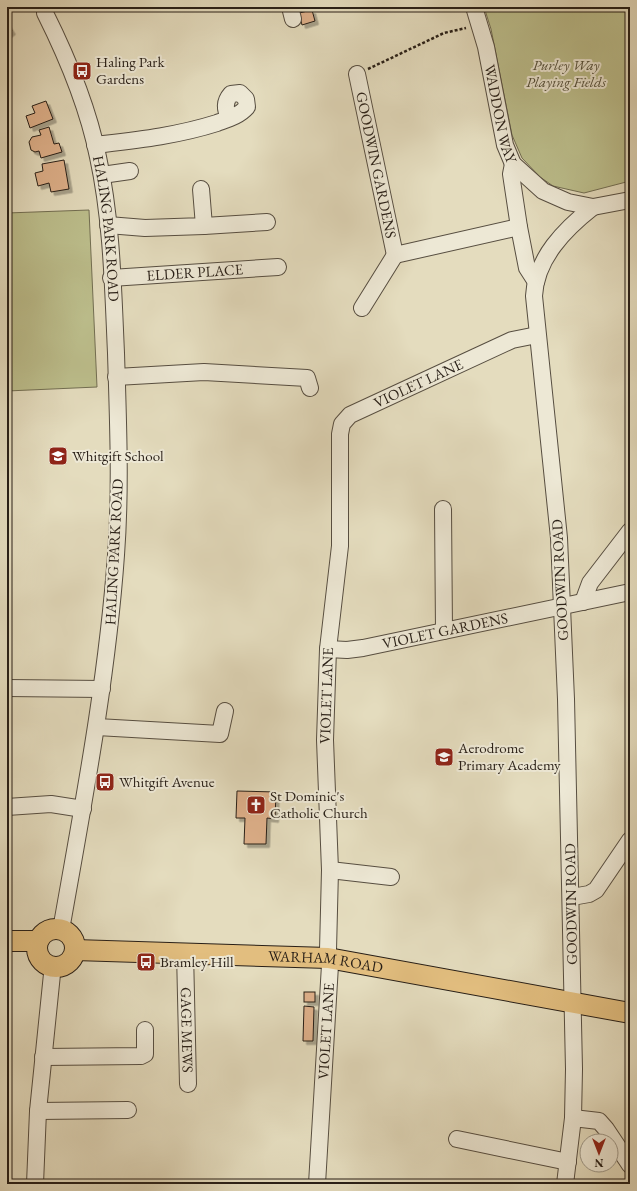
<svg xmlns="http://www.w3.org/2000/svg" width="637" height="1191" font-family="'EB Garamond',serif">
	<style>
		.green { fill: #bcbe8c; stroke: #726e52 }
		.building { fill: #deb08a; stroke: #281f17; filter: url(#shadow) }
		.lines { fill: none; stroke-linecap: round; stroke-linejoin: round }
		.minor-casing { stroke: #574e41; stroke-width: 18 }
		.major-casing { stroke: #281f17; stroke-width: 22 }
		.path { stroke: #281f17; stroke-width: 2.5; stroke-dasharray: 3 2; stroke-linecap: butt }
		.minor { stroke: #ede8d5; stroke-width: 16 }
		.major { stroke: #e2be7f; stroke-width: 20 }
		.labels { text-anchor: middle; stroke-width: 4; stroke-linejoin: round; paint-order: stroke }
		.poi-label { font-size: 15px; fill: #281f17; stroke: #ede8d5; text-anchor: start }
		.park-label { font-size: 15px; font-style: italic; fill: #544f3a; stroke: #ede8d5 }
		.street-label { font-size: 15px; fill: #281f17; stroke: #ede8d5 }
	</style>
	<defs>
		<filter id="shadow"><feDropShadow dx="3.5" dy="3.5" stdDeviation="0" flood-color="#0004"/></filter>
	</defs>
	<rect width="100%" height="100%" fill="#e4dcbe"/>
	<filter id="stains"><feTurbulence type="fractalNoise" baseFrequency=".005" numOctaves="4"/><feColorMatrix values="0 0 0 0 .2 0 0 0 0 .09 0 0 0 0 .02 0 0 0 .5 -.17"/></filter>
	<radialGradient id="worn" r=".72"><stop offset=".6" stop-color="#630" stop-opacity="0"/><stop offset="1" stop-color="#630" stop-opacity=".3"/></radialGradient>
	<!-- green -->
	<g class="green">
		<polygon points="484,7 630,7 630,181 584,193 553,186 540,177 522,158 512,135 491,29"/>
		<polygon points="89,210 97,387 7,391 7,213"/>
	</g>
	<!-- building -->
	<g class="building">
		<polygon points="312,10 315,21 302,25 299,13"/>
		<polygon points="7,23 12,31 7,35"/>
		<polygon points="46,101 53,119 30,128 26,116 35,113 32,106"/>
		<polygon points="49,127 54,144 59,143 62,152 41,158 39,151 35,152 31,150 29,142 32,137 41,135 39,130"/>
		<polygon points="64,160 69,189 51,192 49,183 38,186 35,173 43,171 42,164"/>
		<polygon points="237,791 276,792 275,819 267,818 266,844 244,844 245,818 236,818"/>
		<rect x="304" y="992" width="11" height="10"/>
		<polygon points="304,1006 314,1007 313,1041 303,1041"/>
	</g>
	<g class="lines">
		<defs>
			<g id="minor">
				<path id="s1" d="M45 7V13C68 59 88 107 98 157 112 221 113 289 116 353 118 420 121 488 116 555 107 681 83 805 61 930"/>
				<polyline points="290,7 293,19"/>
				<path id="s2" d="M474 7 486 47 505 145 513 164 543 191 568 202 593 207 630 200"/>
				<path id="s3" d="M357 74 395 255 519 227"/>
				<path d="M95 145C137 140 176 136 217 123 228 119 239 116 247 107L246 99 240 93 231 94C224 102 225 109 229 118"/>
				<polyline points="513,164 511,174 519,227 527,268 536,282"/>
				<polyline points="102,175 130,171"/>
				<polyline points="108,225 145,228 204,226 201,189"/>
				<polyline points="204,226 267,222"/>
				<path id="s4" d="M111 278 278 267"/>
				<polyline points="362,308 395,255"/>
				<polyline points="116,377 204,372 307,378 310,388"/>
				<polyline points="443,509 444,631"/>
				<polyline points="583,602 590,583 630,531"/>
				<path id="s5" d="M328 649 347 650 363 648 630 592"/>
				<polyline points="7,688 102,689"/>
				<polyline points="97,727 220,734 225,711"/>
				<polyline points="7,807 51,804 83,809"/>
				<polyline points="330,870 391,877"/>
				<polyline points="572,897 589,894 596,890 630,840"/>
				<path id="s6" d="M185 952 188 1084"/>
				<polyline points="43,1057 141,1056 145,1054 145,1030"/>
				<polyline points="38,1111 128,1110"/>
				<polyline points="573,1118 599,1121 606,1129 630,1165"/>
				<polyline points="457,1139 568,1162"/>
				<polyline points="35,1184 38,1111 52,974 55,968"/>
				<path id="s7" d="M317 1184 330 965 328 950 330 870 325 740 328 649 340 546V434L342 424 350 415 512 340 537 335"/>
				<path d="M565 1184 573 1118 574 1069 566 699 559 538 534 296C536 258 565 229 593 207"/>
			</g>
			<g id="major">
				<circle cx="56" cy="948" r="19"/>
				<polyline points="7,941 38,941"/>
				<path id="s8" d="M75 950 328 958 630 1013"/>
			</g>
		</defs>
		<!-- minor casing -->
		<use href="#minor" class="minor-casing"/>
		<!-- major casing -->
		<use href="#major" class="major-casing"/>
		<!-- path -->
		<polyline class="path" points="368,69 444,33 466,28"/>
		<!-- minor -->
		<use href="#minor" class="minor"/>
		<!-- major -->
		<use href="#major" class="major"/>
	</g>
	<!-- icons -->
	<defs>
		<symbol id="bus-square" viewBox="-11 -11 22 22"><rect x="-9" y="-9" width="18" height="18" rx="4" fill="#8f2418" stroke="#ede8d5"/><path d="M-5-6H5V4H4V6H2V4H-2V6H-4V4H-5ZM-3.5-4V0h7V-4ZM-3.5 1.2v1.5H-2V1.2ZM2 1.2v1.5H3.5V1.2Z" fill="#fff"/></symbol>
		<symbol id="school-square" viewBox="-11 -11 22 22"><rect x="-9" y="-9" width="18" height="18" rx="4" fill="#8f2418" stroke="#ede8d5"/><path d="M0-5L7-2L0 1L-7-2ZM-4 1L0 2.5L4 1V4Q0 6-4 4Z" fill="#fff"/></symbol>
		<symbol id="church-square" viewBox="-11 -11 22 22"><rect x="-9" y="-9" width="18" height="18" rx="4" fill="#8f2418" stroke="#ede8d5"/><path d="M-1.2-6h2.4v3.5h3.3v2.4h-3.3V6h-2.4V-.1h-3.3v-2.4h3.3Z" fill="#fff"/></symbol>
	</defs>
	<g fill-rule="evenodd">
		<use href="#bus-square" x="71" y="60" width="22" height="22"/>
		<use href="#school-square" x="47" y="445" width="22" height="22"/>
		<use href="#school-square" x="433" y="746" width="22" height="22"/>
		<use href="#bus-square" x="94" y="771" width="22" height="22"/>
		<use href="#church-square" x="245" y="794" width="22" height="22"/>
		<use href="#bus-square" x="135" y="951" width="22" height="22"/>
	</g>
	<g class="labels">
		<!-- poi labels -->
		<g class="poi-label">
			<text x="96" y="67">Haling Park<tspan x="96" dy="17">Gardens</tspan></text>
			<text x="72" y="461">Whitgift School</text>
			<text x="458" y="753">Aerodrome<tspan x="458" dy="17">Primary Academy</tspan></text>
			<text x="119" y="787">Whitgift Avenue</text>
			<text x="270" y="801">St Dominic's<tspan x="270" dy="17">Catholic Church</tspan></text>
			<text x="160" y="967">Bramley Hill</text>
		</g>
		<!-- park labels -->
		<g class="park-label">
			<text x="566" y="70">Purley Way<tspan x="566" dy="17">Playing Fields</tspan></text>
		</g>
		<!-- street labels -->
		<g class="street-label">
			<text dy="5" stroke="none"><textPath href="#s2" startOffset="110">WADDON WAY</textPath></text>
			<text dy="5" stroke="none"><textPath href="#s3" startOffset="93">GOODWIN GARDENS</textPath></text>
			<text dy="5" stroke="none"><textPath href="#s1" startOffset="232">HALING PARK ROAD</textPath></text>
			<text dy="5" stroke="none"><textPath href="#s4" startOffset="84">ELDER PLACE</textPath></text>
			<text dy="5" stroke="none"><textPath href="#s7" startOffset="849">VIOLET LANE</textPath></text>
			<text transform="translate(114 552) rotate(-87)" y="5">HALING PARK ROAD</text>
			<text transform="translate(560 580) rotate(-93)" y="5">GOODWIN ROAD</text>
			<text dy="5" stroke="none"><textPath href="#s5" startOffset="119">VIOLET GARDENS</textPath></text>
			<text dy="5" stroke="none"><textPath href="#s7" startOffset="489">VIOLET LANE</textPath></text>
			<text transform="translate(571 904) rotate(-91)" y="5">GOODWIN ROAD</text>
			<text dy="5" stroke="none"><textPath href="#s8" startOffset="251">WARHAM ROAD</textPath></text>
			<text dy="5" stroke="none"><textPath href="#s6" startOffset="78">GAGE MEWS</textPath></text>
			<text dy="5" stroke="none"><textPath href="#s7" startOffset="153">VIOLET LANE</textPath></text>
		</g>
	</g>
	<!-- margin -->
	<rect width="637" height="1191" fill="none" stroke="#e4dcbe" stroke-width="24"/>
	<rect x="8" y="8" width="621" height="1175" fill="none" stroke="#281f17" stroke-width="2"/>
	<rect x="12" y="12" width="613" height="1167" fill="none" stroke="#281f17"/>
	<!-- north arrow -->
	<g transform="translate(599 1153) rotate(180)"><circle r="19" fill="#ede8d5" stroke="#9e9889"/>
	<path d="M0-3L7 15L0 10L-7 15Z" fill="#8f2418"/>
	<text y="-6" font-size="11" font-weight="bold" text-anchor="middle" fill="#281f17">N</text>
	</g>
	<rect width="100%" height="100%" filter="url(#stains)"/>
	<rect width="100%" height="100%" fill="url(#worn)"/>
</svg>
